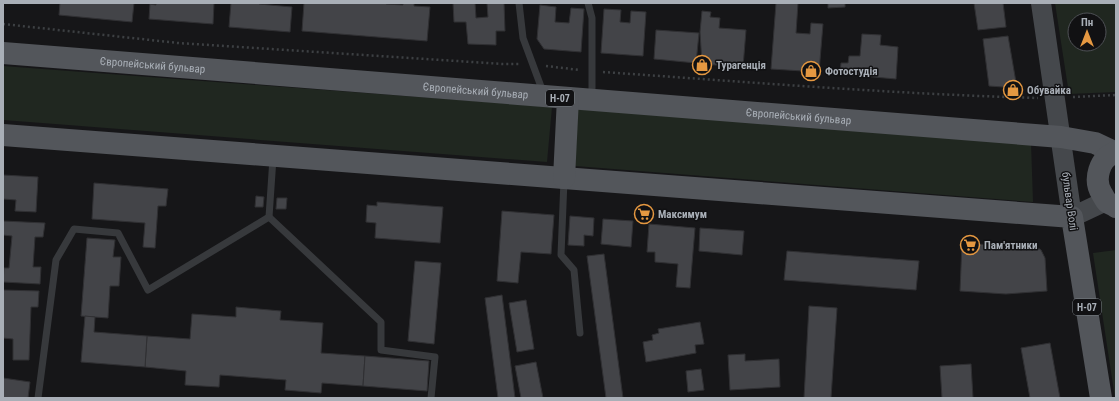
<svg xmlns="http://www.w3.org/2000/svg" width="1119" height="401" font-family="'Roboto Condensed',sans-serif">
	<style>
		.green { fill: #202720; fill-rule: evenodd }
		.building { fill: #434448; stroke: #303033 }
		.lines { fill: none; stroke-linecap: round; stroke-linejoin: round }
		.path { stroke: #3d4043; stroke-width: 2.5; stroke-dasharray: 2 3; stroke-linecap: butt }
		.service { stroke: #37393c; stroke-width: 7 }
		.secondary { stroke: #45484c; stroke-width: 20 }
		.primary { stroke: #53565b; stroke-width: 22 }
		.labels { text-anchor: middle; stroke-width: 3; stroke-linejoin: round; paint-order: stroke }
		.shield { fill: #111113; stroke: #7b8086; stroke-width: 1 }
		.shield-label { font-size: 10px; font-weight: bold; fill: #a9afb7 }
		.street-label { font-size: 11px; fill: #a9afb7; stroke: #111113 }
		.poi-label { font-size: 11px; font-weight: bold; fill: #a9afb7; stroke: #111113; text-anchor: start }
	</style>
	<rect width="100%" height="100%" fill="#161618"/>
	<!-- green -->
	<g class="green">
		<path d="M1055 3H1116V92L1069 94ZM1075 20H1099V44H1075Z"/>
		<polygon points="3,66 552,107 547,162 3,120"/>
		<polygon points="578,109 1031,143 1033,202 575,166"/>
		<polygon points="1116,250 1116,398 1115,398 1093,253"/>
	</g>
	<!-- building -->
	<g class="building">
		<polygon points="60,3 134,3 132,22 59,15"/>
		<polygon points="156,3 214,3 213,24 149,19 150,4 156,5"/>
		<polygon points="231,3 259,3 259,4 292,7 290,32 229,27"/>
		<polygon points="304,3 387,3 386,4 403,5 403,3 414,3 414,6 430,7 427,41 302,31"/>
		<polygon points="453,3 475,3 476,18 488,17 487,3 504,3 505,31 496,31 496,45 468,44 466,22 454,22"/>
		<polygon points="776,3 798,3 796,33 810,34 811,23 823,24 819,72 771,69"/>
		<polygon points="828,3 845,3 845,7 828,8"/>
		<polygon points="974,3 1003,3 1006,27 978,30"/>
		<polygon points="540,5 556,7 555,22 569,23 571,8 584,9 581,52 544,49 537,39"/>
		<polygon points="604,9 621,10 620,22 630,23 631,11 646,12 643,56 601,53"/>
		<polygon points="702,11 711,12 710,17 720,18 719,28 746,30 743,67 702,64 700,32"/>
		<polygon points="656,30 699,33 696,63 654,59"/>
		<polygon points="862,34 881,35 880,45 898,47 896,79 840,74 841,63 848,63 849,56 860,56"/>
		<polygon points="1008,36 1017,88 989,86 983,39"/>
		<polygon points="3,175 38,177 36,212 15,211 16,200 3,199"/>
		<polygon points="94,183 168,189 166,206 158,206 155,248 143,247 145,223 92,219"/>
		<polygon points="256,196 264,197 263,207 255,207"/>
		<polygon points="277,198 287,198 286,209 276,209"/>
		<polygon points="377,202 443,207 440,243 375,238 376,223 366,222 367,205 377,206"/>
		<polygon points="502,211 554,215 551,254 521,252 518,283 497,281"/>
		<polygon points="570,216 594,218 593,236 584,235 584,246 568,245"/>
		<polygon points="603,219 633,221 631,247 601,244"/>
		<polygon points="3,221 45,223 43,237 35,237 33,267 41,267 40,284 3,282 4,268 9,268 12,236 3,235"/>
		<polygon points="649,224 695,228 690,288 676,287 678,264 655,262 655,252 647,252"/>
		<polygon points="700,228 744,231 742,255 699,251"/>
		<polygon points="87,238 115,240 113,257 121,257 119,286 110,286 108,318 81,316"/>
		<polygon points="962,243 1038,248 1041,250 1045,258 1047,291 1006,294 960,291"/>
		<polygon points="787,251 919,261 916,290 784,280"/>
		<polygon points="604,254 623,398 606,398 587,256"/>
		<polygon points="415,261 441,263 434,344 408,341"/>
		<polygon points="3,290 39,291 38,307 31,307 29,360 13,360 13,339 3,338"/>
		<polygon points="502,295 515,398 498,398 485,298"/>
		<polygon points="526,300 534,349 517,352 509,303"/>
		<polygon points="809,306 837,308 831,398 804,398"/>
		<polygon points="236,307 281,311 280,320 323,323 321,353 365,356 363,386 322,383 321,393 285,390 286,380 220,375 219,387 185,385 186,371 145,367 147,336 190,339 192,314 236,317"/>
		<polygon points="85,316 95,317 94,332 147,336 145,367 81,362"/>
		<polygon points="700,322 704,344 695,345 696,353 646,362 643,342 653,340 652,335 659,333 658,329"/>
		<polygon points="1050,343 1060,398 1030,398 1021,348"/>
		<polygon points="745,354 745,361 779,359 780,387 730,390 728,355"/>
		<polygon points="365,356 429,361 427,391 363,386"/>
		<polygon points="536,362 543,398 521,398 515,366"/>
		<polygon points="971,364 973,398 942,398 940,366"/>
		<polygon points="701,369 704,390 688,392 686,371"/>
		<polygon points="3,378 30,382 28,398 3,398"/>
	</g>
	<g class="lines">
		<!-- path -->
		<g class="path">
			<polyline points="3,24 178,43 503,64 521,64"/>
			<polyline points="546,66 580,70"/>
			<path d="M603 72C748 82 893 94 1038 98"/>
			<polyline points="1073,97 1116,95"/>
		</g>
		<!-- service -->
		<g class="service">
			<polyline points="519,3 523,38 543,92"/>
			<polyline points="588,3 592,18 592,98"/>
			<polyline points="564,180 561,255 574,270 580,333"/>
			<polyline points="269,217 381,322 381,350 435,357 431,398"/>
			<polyline points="269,217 273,158"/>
			<polyline points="38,398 56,260 74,229 118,233 148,290 269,217"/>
		</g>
		<!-- secondary -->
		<polyline class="secondary" points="1041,3 1072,217 1106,201"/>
		<!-- primary -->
		<g class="primary">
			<path id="s1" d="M3 53 1061 137 1095 143 1114 152"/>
			<polyline points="3,135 1072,217 1101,398"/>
			<path d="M1116 152C1099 158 1093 180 1102 194 1104 197 1105 200 1107 202 1110 204 1113 205 1116 207"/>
			<polyline points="564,178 568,98"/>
		</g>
	</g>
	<!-- icons -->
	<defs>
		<symbol id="shop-ring" viewBox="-11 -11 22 22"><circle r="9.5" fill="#111113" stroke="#e59841" stroke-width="1.5"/><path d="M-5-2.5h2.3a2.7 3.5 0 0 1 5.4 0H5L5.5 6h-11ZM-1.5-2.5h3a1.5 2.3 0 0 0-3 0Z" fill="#e59841"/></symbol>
		<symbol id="supermarket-ring" viewBox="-11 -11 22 22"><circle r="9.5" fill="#111113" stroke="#e59841" stroke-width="1.5"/><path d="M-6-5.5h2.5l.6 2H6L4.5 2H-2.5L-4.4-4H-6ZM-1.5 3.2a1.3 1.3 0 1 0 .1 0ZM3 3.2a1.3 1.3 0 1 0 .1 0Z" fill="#e59841"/></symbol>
	</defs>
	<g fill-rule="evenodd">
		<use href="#shop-ring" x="691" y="54" width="22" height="22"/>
		<use href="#shop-ring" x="800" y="60" width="22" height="22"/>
		<use href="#shop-ring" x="1002" y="79" width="22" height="22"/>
		<use href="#supermarket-ring" x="633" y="203" width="22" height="22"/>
		<use href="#supermarket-ring" x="959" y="234" width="22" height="22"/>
	</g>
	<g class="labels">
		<!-- shield labels -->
		<g class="shield">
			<rect x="546" y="90" width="28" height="16" rx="3"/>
			<rect x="1073" y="299" width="28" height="16" rx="3"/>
		</g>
		<g class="shield-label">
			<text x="560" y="102">Н-07</text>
			<text x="1087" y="311">Н-07</text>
		</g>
		<!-- street labels -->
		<g class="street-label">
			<text dy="4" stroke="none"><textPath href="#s1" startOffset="150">Європейський бульвар</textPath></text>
			<text dy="4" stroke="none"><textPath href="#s1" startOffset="474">Європейський бульвар</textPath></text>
			<text dy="4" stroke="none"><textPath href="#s1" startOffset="798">Європейський бульвар</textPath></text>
			<text transform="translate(1070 201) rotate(82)" y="4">бульвар Волі</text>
		</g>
		<!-- poi labels -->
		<g class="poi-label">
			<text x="716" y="69">Турагенція</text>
			<text x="825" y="75">Фотостудія</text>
			<text x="1027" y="94">Обувайка</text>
			<text x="658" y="218">Максимум</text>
			<text x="984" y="249">Пам'ятники</text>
		</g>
	</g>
	<!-- border -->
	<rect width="1119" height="401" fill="none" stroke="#a9afb7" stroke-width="8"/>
	<!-- north arrow -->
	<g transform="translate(1087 32)"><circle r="19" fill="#111113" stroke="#4e5055"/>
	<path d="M0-3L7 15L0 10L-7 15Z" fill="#e59841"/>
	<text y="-6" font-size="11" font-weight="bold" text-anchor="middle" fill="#a9afb7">Пн</text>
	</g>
</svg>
